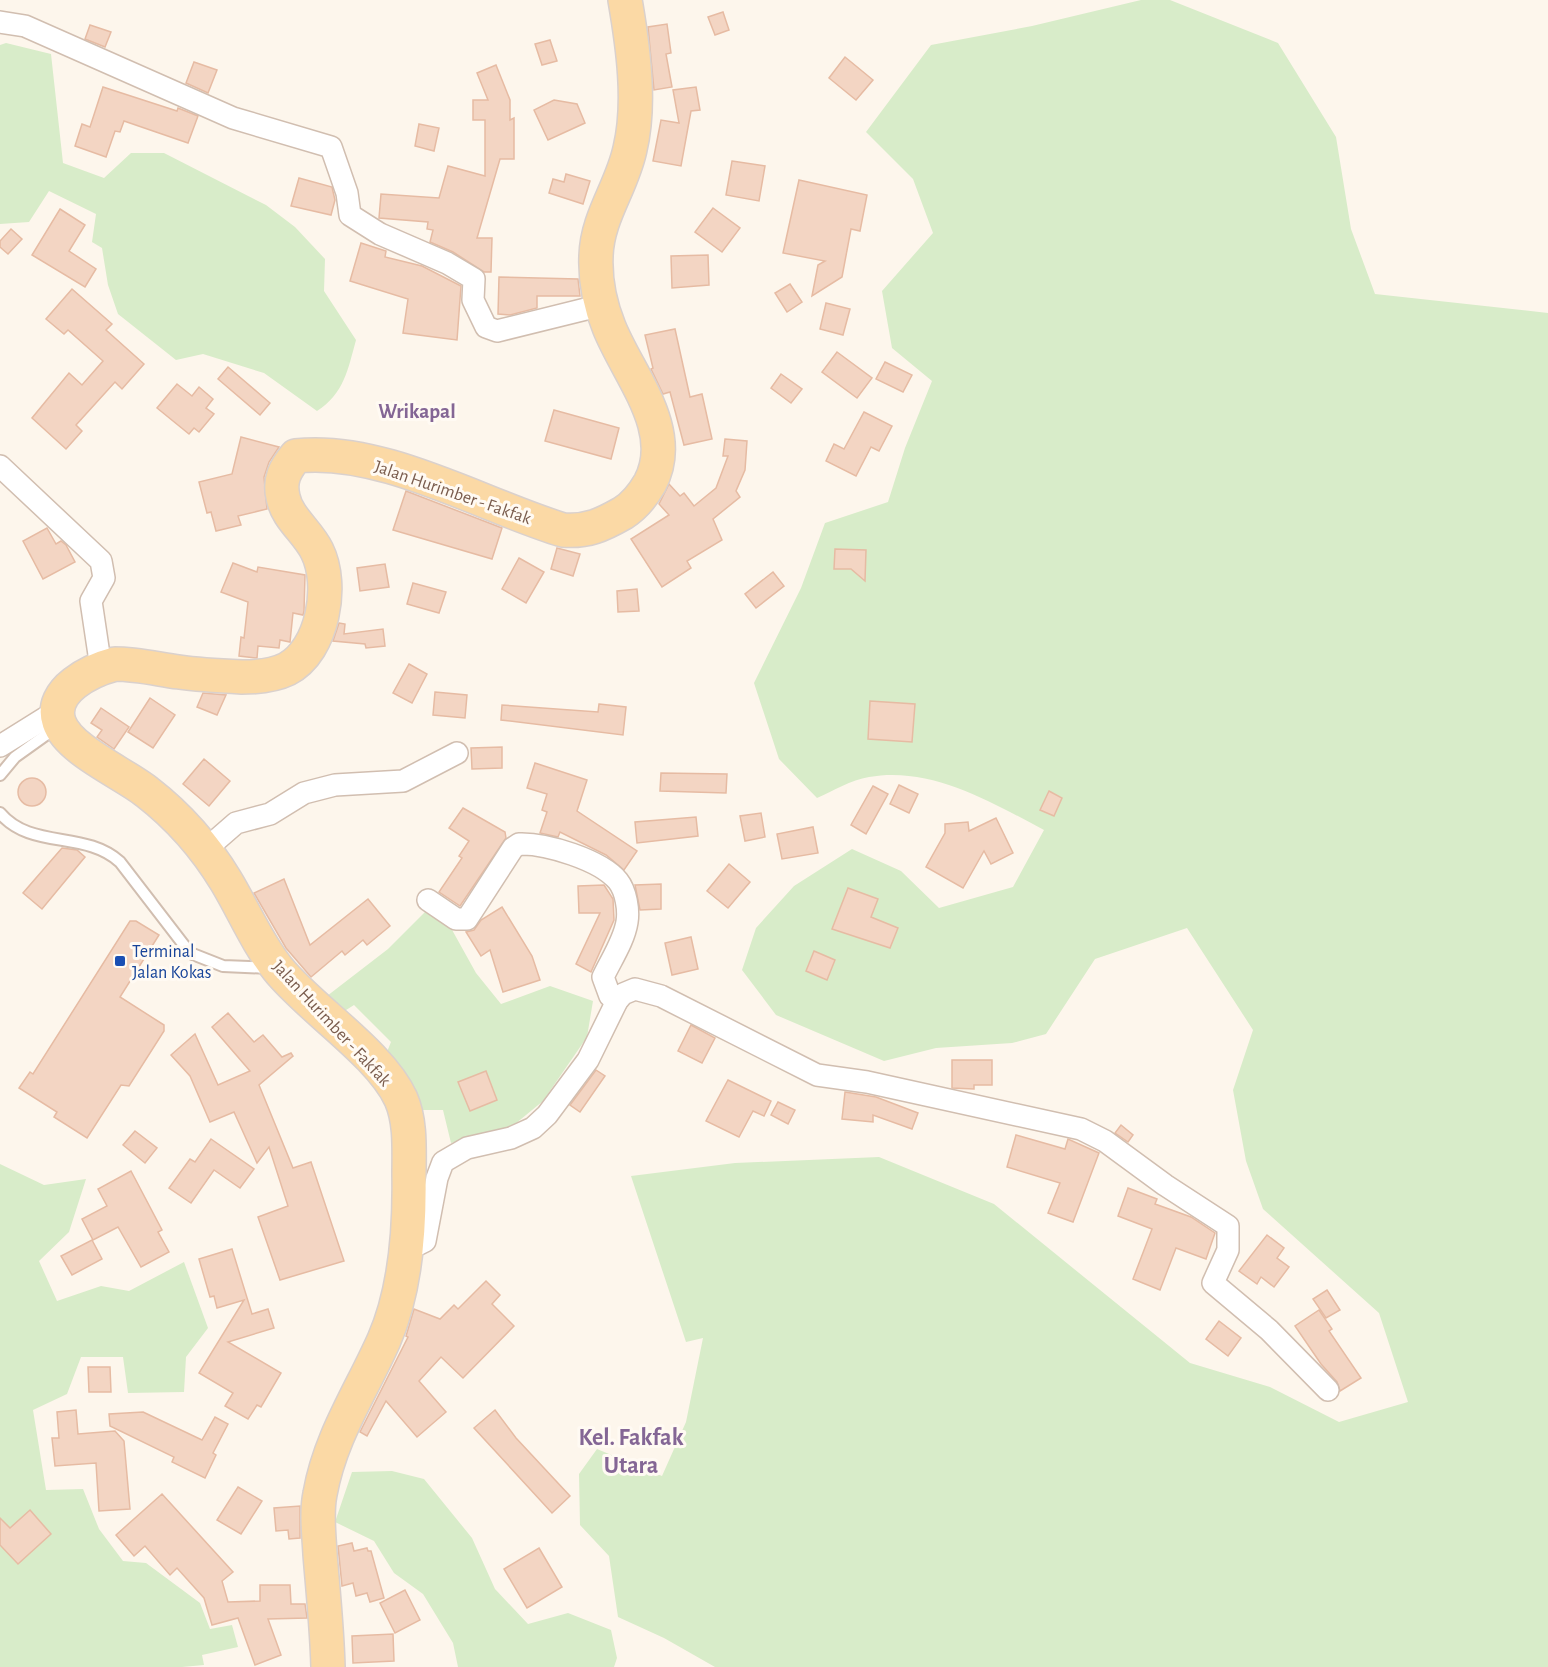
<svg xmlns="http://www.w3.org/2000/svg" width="1548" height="1667" font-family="'Alegreya Sans',sans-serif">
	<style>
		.green { fill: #d8ecc9 }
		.building { fill: #f3d5c3; stroke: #e6bba3; stroke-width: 1.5 }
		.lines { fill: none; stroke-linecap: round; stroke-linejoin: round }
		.service-casing { stroke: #d1beb0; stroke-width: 14 }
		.minor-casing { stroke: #d1beb0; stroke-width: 24 }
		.primary-casing { stroke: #dad1cd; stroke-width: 36 }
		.service { stroke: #fff; stroke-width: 10 }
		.minor { stroke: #fff; stroke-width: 21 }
		.primary { stroke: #fbd9a5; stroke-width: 33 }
		.transit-dot { fill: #1a4fb4; stroke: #fffaf3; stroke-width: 2 }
		.labels { text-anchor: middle; stroke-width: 6; stroke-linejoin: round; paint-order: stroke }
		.street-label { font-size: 18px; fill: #7a5c4d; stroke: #fffaf3 }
		.transit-label { font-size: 18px; fill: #164399; stroke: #fffaf3; text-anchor: start }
		.quarter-label { font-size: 21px; font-weight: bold; fill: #846695; stroke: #fffaf3 }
		.district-label { font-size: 24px; font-weight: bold; fill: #846695; stroke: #fffaf3 }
	</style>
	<rect width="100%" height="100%" fill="#fdf6ec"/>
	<!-- green -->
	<g class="green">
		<path d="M1141 0H1170L1278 43 1336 137 1351 229 1375 294 1548 313V1667H715L664 1638 618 1617 609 1556 580 1525 579 1474 597 1449 662 1476 686 1422 703 1338 686 1342 631 1176 735 1163 879 1157 994 1204 1190 1363 1270 1387 1339 1422 1408 1402 1379 1313 1263 1209 1246 1161 1233 1090 1253 1030 1187 928 1095 959 1046 1034 1012 1043 936 1048 884 1061 776 1015 742 970 756 928 794 886 852 849 901 871 939 908 1013 887 1044 830C991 802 931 766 869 777 851 780 833 791 817 798L779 759 754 683 801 588 825 523 888 502 905 448 932 381 892 348 882 291 933 233 913 179 866 132 931 45 1032 26Z"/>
		<path d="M6 43 51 54 63 163 104 178 131 153H164L266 205 295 227 325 259 324 291 356 340C348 369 344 394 317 411L264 373 203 354 176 360 118 314 108 285 102 248 92 242 96 214 49 191 29 222 0 224V45Z"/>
		<polygon points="428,909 451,928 476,973 501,1004 550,986 593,1001 587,1037 543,1101 509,1129 451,1143 443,1110 417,1110 385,1057 391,1042 354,1005 343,1012 327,996 388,949"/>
		<polygon points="0,1164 44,1185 86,1179 69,1232 39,1261 57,1301 101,1286 129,1291 184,1262 208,1328 186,1357 184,1392 128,1393 123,1357 81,1357 67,1394 33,1410 46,1490 83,1489 99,1529 123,1561 146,1563 200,1603 210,1629 232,1625 238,1647 202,1655 204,1665 182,1667 0,1667"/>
		<polygon points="392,1471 424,1479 472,1538 495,1589 528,1624 568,1613 611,1630 617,1658 614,1667 458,1667 453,1643 423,1594 394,1573 374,1541 335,1522 352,1472"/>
	</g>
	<!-- building -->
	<g class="building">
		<polygon points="723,12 729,30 715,35 708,17"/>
		<polygon points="667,24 671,53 666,54 672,87 654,90 648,27"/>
		<polygon points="90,25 111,32 105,47 85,39"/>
		<polygon points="550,40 557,61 542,65 535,44"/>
		<polygon points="845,57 873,80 856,100 829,78"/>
		<polygon points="194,62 217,70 208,93 186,83"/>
		<polygon points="496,65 510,100 510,120 514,118 514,159 500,159 477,238 492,238 491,272 484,272 453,252 430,242 433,230 427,229 428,222 379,218 381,194 439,198 448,166 485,176 485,120 473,120 473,100 488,100 477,73"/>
		<polygon points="103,87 177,111 178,108 198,116 188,143 124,121 120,132 115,131 106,157 75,146 82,124 90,127"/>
		<polygon points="696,87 700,110 691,111 681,166 653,161 661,120 679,123 673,90"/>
		<polygon points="554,100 577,104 585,123 548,140 534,110"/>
		<polygon points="419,124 439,128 434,151 415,146"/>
		<polygon points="732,161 765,166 759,201 726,195"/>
		<polygon points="566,174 590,181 583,204 549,193 553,179 564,182"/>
		<polygon points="299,178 332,187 335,200 331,215 291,206"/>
		<polygon points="799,180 867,195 860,231 851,229 842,277 812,296 818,265 825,261 783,253"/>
		<polygon points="713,208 740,228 722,252 695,232"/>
		<polygon points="60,209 85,225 69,251 96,269 85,287 32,255"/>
		<polygon points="11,229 22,239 8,254 0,247 0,241"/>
		<polygon points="361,243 386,251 385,257 422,266 461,286 457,340 403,333 408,299 350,281"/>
		<polygon points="708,255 709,285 672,288 671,256"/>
		<polygon points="499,277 578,279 580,296 537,296 537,308 510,315 498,314"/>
		<polygon points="790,284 802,302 787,312 775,293"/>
		<polygon points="72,289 112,324 106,330 144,364 122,389 115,382 76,425 82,431 66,449 32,418 69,373 82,385 103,361 68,330 64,334 46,319"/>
		<polygon points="826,303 850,309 843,335 820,329"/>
		<polygon points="675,329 690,397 702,394 712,439 684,445 670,392 663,394 651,369 653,368 645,335"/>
		<polygon points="837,352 872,378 857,398 822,372"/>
		<polygon points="885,362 912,375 903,392 876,379"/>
		<polygon points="228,367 270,403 260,415 218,379"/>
		<polygon points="781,374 802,389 791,403 771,388"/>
		<polygon points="177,384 192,396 199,387 213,399 206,408 214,414 199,432 194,428 189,434 157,408"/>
		<polygon points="554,410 619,428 611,459 545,441"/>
		<polygon points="864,412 892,426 879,451 871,447 856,476 826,461 834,444 844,449"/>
		<polygon points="241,437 279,447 269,462 264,477 267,509 238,516 241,525 216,531 211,512 207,513 199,482 232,474"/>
		<polygon points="725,439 747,441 745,470 736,491 740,497 713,519 722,540 687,561 691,568 662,587 631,539 669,515 659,504 669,484 680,496 684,493 694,506 716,488 728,456 723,456"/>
		<polygon points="406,491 502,528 492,559 393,530"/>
		<polygon points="47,528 56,544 61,541 66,545 75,562 43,579 23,541"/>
		<polygon points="557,548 580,554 573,576 551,569"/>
		<polygon points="835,549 866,550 865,581 851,569 834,569"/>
		<polygon points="519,558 544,572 526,603 502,589"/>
		<polygon points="233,563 257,572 258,567 305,575 304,611 303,615 293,613 290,642 280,640 279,648 258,646 257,658 239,656 241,637 244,638 248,602 221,592"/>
		<polygon points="385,564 389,587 360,591 357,568"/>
		<polygon points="773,572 784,586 756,608 745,594"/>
		<polygon points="413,583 446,592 439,613 407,604"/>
		<polygon points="637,589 639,611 618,612 617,591"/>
		<polygon points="339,623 345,624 344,634 383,629 385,646 366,648 365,644 333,641"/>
		<polygon points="409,664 427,674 412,703 393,693"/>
		<polygon points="435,692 467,695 465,718 433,715"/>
		<polygon points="203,693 226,695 217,715 197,707"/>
		<polygon points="150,698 175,715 153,748 128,732"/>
		<polygon points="870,701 915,704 912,742 868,739"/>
		<polygon points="599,704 626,707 623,735 501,720 502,705 598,712"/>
		<polygon points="101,708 129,727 114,749 97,737 102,730 91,723"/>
		<polygon points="502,747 502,768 472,769 471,748"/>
		<polygon points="204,759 230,781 209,806 183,784"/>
		<polygon points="535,763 587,780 577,811 637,851 624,870 606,855 560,832 558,837 540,833 547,812 542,810 547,794 527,788"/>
		<polygon points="661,773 727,774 726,793 660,791"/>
		<circle cx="32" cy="792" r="14"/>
		<polygon points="899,785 918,794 909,813 890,804"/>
		<polygon points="873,786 888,794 866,834 851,825"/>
		<polygon points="1049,791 1062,798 1054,816 1040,810"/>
		<polygon points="463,808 505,832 506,838 460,906 439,892 462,858 459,856 469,841 449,828"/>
		<polygon points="761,813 765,837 745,841 740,816"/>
		<polygon points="696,817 698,836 637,843 635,822"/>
		<polygon points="996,818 1013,853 991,864 984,851 963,888 926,867 945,833 945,824 968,822 969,831"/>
		<polygon points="813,827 818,853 782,859 777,834"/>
		<polygon points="62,848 77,850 85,857 42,909 23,893"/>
		<polygon points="729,864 750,882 728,908 707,891"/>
		<polygon points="284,879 310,945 368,899 390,926 367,945 363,940 345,955 342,951 311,977 286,948 254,893"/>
		<polygon points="661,884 661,909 640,910 635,885"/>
		<polygon points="604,885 613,899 614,920 591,972 576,964 600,913 579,913 578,886"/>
		<polygon points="848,888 878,899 871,917 898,928 890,948 832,929"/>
		<polygon points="502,907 532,956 540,980 503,992 490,950 481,956 466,932 474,930 481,920"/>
		<polygon points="130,921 136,921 159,935 120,997 164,1025 164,1031 129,1086 121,1085 87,1138 54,1117 57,1112 19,1088 30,1072 33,1074"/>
		<polygon points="691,937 698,969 672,975 665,943"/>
		<polygon points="814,951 835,960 827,980 806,971"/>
		<polygon points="228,1013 254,1042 263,1035 282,1057 291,1053 293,1056 259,1085 293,1168 311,1162 344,1261 280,1280 258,1217 288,1206 269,1147 257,1163 234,1112 210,1122 190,1076 171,1055 195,1034 218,1085 250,1071 212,1027"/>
		<polygon points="691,1025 715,1038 702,1063 678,1051"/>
		<polygon points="952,1060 992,1060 992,1085 974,1085 974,1089 952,1088"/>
		<polygon points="596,1070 605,1076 580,1112 570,1105"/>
		<polygon points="486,1071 497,1100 470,1111 458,1082"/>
		<polygon points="728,1080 771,1101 764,1116 753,1111 739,1137 706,1121"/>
		<polygon points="845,1092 876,1097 918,1113 912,1129 873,1115 873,1122 842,1119"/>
		<polygon points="778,1102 795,1110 788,1124 771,1115"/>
		<polygon points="1121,1125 1133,1135 1128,1142 1115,1133"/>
		<polygon points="135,1131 157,1148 145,1163 123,1145"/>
		<polygon points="1016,1135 1065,1149 1068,1139 1099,1153 1073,1222 1048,1213 1060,1183 1007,1167"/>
		<polygon points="211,1139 254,1169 240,1188 214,1170 191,1203 169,1188 190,1159 195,1162"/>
		<polygon points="131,1171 162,1230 158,1232 169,1252 141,1267 118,1227 93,1240 82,1219 107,1206 98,1189"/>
		<polygon points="1128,1188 1157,1199 1155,1204 1191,1217 1215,1233 1206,1259 1176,1248 1160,1290 1133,1279 1152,1229 1118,1216"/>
		<polygon points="1267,1235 1284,1248 1277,1258 1289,1267 1274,1287 1261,1277 1257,1284 1239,1271"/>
		<polygon points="92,1240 102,1259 72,1275 61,1256"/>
		<polygon points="232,1249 252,1314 268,1309 274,1328 228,1342 281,1373 261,1407 257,1405 248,1419 225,1406 233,1393 199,1373 244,1300 217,1308 214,1296 210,1297 199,1259"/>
		<polygon points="486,1281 500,1295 492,1304 514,1326 463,1378 441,1357 419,1381 446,1412 417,1437 386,1401 367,1436 360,1432 408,1337 406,1336 414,1309 440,1319 454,1305 458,1309"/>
		<polygon points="1327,1290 1340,1310 1326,1318 1313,1299"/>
		<polygon points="1319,1310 1332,1329 1329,1331 1361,1378 1340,1391 1337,1382 1321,1364 1295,1326"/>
		<polygon points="1219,1321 1241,1338 1228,1356 1206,1339"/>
		<polygon points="88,1367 110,1367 111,1392 89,1392"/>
		<polygon points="76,1410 78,1434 115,1431 124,1441 130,1509 99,1511 96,1463 55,1466 52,1438 59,1438 57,1412"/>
		<polygon points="495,1410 516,1438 570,1496 552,1513 474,1428"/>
		<polygon points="143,1412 202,1440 215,1417 228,1424 213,1453 216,1455 205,1478 172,1462 174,1457 110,1426 109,1414"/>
		<polygon points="238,1487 262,1501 241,1534 217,1520"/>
		<polygon points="162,1494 233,1572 222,1581 228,1602 260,1601 260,1585 290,1585 291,1604 305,1604 307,1618 268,1619 281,1655 255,1665 238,1618 212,1625 204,1598 177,1568 170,1575 145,1546 134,1556 116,1535"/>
		<polygon points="300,1506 300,1538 289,1539 288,1530 276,1531 274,1508"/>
		<polygon points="30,1510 51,1534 18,1564 0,1545 0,1518 10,1528"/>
		<polygon points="352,1543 354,1551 367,1548 368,1551 371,1551 384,1598 370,1602 367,1593 356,1596 353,1583 342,1586 338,1546"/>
		<polygon points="539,1548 562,1587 527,1608 504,1569"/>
		<polygon points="405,1590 420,1620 395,1633 380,1603"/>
		<polygon points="393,1634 394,1661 353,1663 352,1636"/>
	</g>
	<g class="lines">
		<defs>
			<g id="service">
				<polyline points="0,775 15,757 57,727"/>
				<path d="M0 813C31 850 85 830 120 862L190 953 223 966 271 968"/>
			</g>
			<g id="minor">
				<polyline points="0,22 25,26 233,118 331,147 347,193 350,215 380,234 447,263 474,279 473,300 486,327 497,331 602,305"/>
				<polyline points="0,466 101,561 104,578 91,601 101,668"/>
				<polyline points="0,746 58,710"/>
				<polyline points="205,850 236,823 270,814 304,793 335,785 403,781 457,753"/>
				<path d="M428 900 456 919H467L513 848 519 844C546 843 601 860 618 881 626 891 629 910 627 922 624 941 611 960 603 977L610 996 617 1001"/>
				<polyline points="405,1246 419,1244 425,1241 437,1178 443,1162 467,1148 511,1138 533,1128 547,1115 588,1060 617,1001 623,994 635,989 661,996 817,1075 867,1082 1081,1129 1105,1141 1165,1185 1228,1226 1228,1250 1213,1283 1269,1330 1328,1390"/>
			</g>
			<path id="primary" d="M328 1667C327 1629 323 1591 320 1554 319 1534 316 1513 320 1494 330 1437 361 1392 384 1340 405 1292 410 1228 409 1175 409 1150 411 1122 401 1099 380 1053 310 1009 278 969 257 943 243 909 226 881 206 848 178 816 147 792 125 774 68 750 59 722 48 690 92 670 115 664 137 664 157 669 179 672 200 675 221 676 242 677 257 677 273 676 287 669 323 650 334 585 317 551 308 532 287 518 283 497 279 480 285 469 296 456 382 446 483 506 563 530 587 532 602 525 623 513 634 506 643 495 650 483 678 430 628 375 609 327 600 305 595 280 596 256 597 217 622 187 630 149 641 103 633 46 625 0"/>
		</defs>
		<!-- service casing -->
		<use href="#service" class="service-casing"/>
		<!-- minor casing -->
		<use href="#minor" class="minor-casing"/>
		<!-- primary casing -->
		<use href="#primary" class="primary-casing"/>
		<!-- service -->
		<use href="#service" class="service"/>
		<!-- minor -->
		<use href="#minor" class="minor"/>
		<!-- primary -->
		<use href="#primary" class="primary"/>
	</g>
	<!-- markers -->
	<rect class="transit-dot" x="114" y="955" width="12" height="12" rx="3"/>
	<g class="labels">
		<!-- street labels -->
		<g class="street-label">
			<text transform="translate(453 492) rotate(19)" y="6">Jalan Hurimber - Fakfak</text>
			<text transform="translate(332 1023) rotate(47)" y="6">Jalan Hurimber - Fakfak</text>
		</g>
		<!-- transit labels -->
		<g class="transit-label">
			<text x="132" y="957">Terminal<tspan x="132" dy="21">Jalan Kokas</tspan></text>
		</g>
		<!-- quarter labels -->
		<g class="quarter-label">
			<text x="417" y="418">Wrikapal</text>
		</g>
		<!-- district labels -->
		<g class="district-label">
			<text x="631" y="1445">Kel. Fakfak<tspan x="631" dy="28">Utara</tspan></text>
		</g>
	</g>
</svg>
